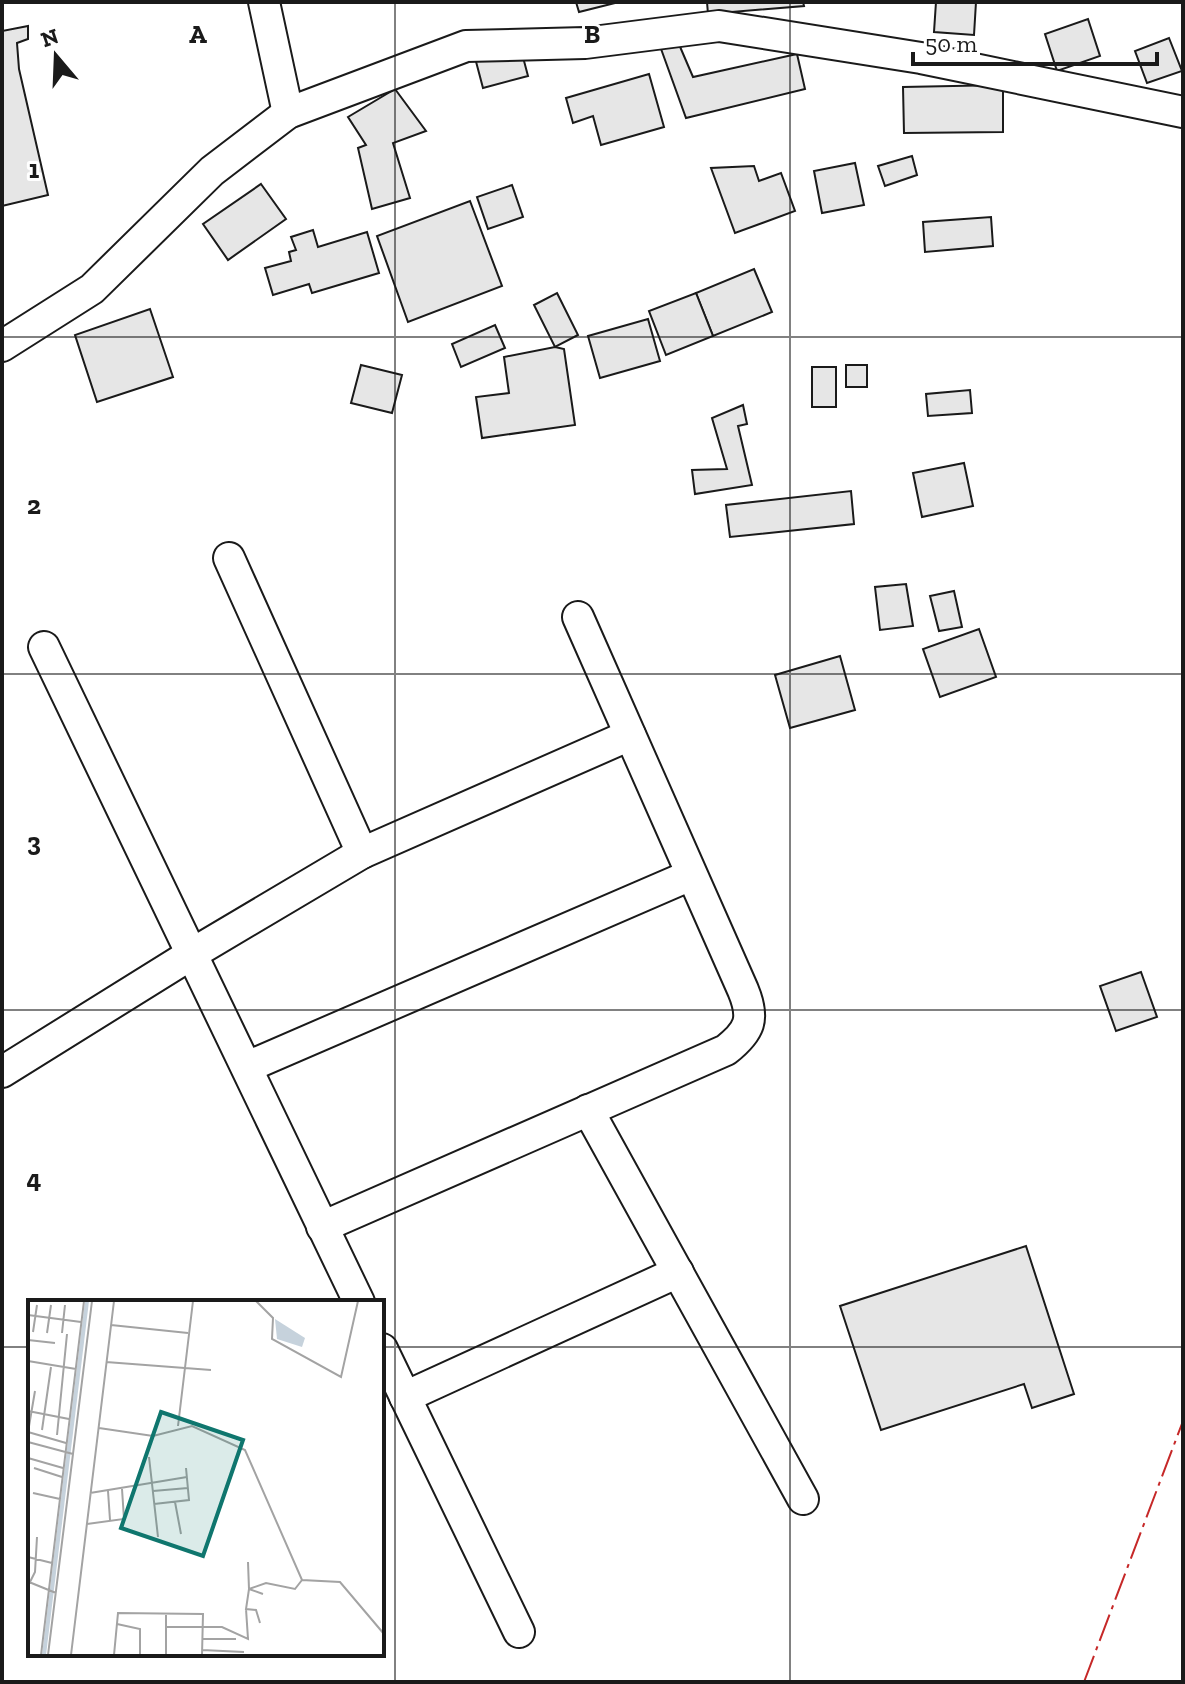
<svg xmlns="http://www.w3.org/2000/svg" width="1185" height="1684" font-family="'Zilla Slab',serif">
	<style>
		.building { fill: #e6e6e6; stroke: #1a1a1a; stroke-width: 2 }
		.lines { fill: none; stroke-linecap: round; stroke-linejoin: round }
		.street-casing { stroke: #1a1a1a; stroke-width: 34 }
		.street { stroke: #fff; stroke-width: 30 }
		.power { stroke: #c62828; stroke-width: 2; stroke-dasharray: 28 6 4 6; stroke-linecap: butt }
		.grid { fill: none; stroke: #1a1a1a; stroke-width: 2; stroke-opacity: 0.55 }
		.inset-river { fill: none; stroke: #c6d2dc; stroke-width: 4 }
		.inset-road { fill: none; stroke: #a3a3a3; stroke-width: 2 }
		.view { fill: #0f766e; fill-opacity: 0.15; stroke: #0f766e; stroke-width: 4 }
		.inset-edge { fill: none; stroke: #1a1a1a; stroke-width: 4 }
		.grid-label { font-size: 26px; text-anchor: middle; font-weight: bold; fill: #1a1a1a; stroke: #fff; stroke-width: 6; stroke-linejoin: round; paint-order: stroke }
	</style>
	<rect width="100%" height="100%" fill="#fff"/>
	<!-- building -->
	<g class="building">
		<polygon points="576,2 619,2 579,12"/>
		<polygon points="707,2 803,2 804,6 708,14"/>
		<polygon points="936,2 976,2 974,35 934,32"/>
		<polygon points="1088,19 1100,56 1057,71 1045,34"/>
		<polygon points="28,26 28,39 17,43 19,69 48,195 2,206 2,31"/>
		<polygon points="1169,38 1182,71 1147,83 1135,51"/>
		<polygon points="519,42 528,76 483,88 474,54"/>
		<polygon points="678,42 693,77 797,54 805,89 686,118 660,46"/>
		<polygon points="649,74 664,127 601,145 593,116 573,123 566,98"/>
		<polygon points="1003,85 1003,132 904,133 903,87"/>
		<polygon points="395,89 426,131 393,143 410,198 372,209 358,148 366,145 348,117"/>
		<polygon points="912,156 917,175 885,186 878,166"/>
		<polygon points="855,163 864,205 822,213 814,171"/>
		<polygon points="754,166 759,181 781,173 795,211 735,233 711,168"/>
		<polygon points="261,184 286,219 228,260 203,224"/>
		<polygon points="512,185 523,217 488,229 477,197"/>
		<polygon points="470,201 502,286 408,322 377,236"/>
		<polygon points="991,217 993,246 925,252 923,222"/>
		<polygon points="313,230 318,247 367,232 379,273 312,293 309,284 273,295 265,268 291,261 289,252 296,250 291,237"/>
		<polygon points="754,269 772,312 713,336 696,293"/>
		<polygon points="557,293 578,335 555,347 534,305"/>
		<polygon points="696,293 713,336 666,355 649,311"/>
		<polygon points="150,309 173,377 97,402 75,335"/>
		<polygon points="648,319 660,361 600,378 588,336"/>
		<polygon points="495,325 505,348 461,367 452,344"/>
		<polygon points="555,347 564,349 575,425 482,438 476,397 509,393 504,357"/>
		<polygon points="361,365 402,375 392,413 351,403"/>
		<rect x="846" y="365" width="21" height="22"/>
		<rect x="812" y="367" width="24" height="40"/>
		<polygon points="970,390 972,413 928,416 926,394"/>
		<polygon points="743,405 747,424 738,426 752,485 695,494 692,470 727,469 712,418"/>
		<polygon points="964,463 973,506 922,517 913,473"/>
		<polygon points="851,491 854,524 730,537 726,505"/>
		<polygon points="906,584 913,626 880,630 875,587"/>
		<polygon points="954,591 962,627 939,631 930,596"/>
		<polygon points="979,629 996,677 940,697 923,649"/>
		<polygon points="840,656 855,710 790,728 775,675"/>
		<polygon points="1141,972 1157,1017 1116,1031 1100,986"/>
		<polygon points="1026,1246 1074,1394 1032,1408 1024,1384 881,1430 840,1306"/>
	</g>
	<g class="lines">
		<defs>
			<g id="street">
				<polyline points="264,2 288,113"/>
				<polyline points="2,346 92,289 212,171 288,113 466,46 585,43 719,26 921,58 1183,112"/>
				<polyline points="229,558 362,853"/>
				<polyline points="44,647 359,1302"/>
				<polyline points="247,1067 691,875"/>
				<polyline points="2,1072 190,955 362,853 630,735"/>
				<polyline points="588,1110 803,1499"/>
				<path d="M322 1227 726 1050C750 1031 755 1019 743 990L578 617"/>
				<polyline points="382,1349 519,1632"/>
				<polyline points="405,1397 678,1272"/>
			</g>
		</defs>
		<!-- street casing -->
		<use href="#street" class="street-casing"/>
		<!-- street -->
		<use href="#street" class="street"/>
		<!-- power -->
		<polyline class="power" points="1084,1682 1183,1421"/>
	</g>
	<!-- grid -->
	<path class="grid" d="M395 2V1682M790 2V1682M2 337H1183M2 674H1183M2 1010H1183M2 1347H30M382 1347H1183"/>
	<!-- overview -->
	<g transform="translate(28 1300)">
		<rect width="356" height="356" fill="#fff"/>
		<path d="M247 19 277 38 274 47 249 39Z" fill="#c6d2dc"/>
		<path class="inset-river" d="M16 355 59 1"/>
		<path class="inset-road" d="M228 1 245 18 244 39 313 77 330 1M0 15 53 22M83 25 160 33M5 32 9 5M19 33 23 5M34 33 37 5M0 40 27 43M0 61 48 69M78 62 183 70M0 111 41 119M150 126 165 1M71 128 125 136 164 126 217 150 274 280 312 282 356 334M14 130 23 67M0 132 7 91M0 132 38 143M29 135 39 34M0 142 45 154M121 157 130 237M0 158 35 168M6 168 34 177M80 191 82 220M125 191 160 188M5 193 32 199M62 193 159 177M147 202 153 234M126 204 161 200 158 168M59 224 96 219 94 189M0 257 24 263M220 262 221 289 235 294M1 282 28 293M0 286 7 272 9 237M232 323 228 310 218 309 221 289 238 283 267 289 274 280M89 324 112 329V355M138 327H194L220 339 218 309M175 339H208M174 350 216 352M13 355 56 1M20 355 64 1M43 355 86 1M86 355 90 313 175 314 174 355M138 355V314"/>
		<path class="view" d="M133 112 215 140 175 256 93 228Z"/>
		<rect width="356" height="356" class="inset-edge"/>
	</g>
	<g class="grid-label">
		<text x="198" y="43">A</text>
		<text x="592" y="43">B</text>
		<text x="34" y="178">1</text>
		<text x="34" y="514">2</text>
		<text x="34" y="851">3</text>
		<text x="34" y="1188">4</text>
	</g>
	<!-- border -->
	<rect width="1185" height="1684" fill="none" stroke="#1a1a1a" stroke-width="8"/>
	<!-- north arrow -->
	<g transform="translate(56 56) rotate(341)" stroke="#ffffff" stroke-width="6" paint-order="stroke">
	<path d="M0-6L14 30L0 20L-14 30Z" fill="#1a1a1a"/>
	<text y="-12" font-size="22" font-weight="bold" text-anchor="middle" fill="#1a1a1a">N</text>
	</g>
	<!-- scale -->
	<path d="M913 52v12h244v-12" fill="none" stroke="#1a1a1a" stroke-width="4"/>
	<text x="925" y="52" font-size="24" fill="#1a1a1a" stroke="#ffffff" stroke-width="6" paint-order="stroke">50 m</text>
</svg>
